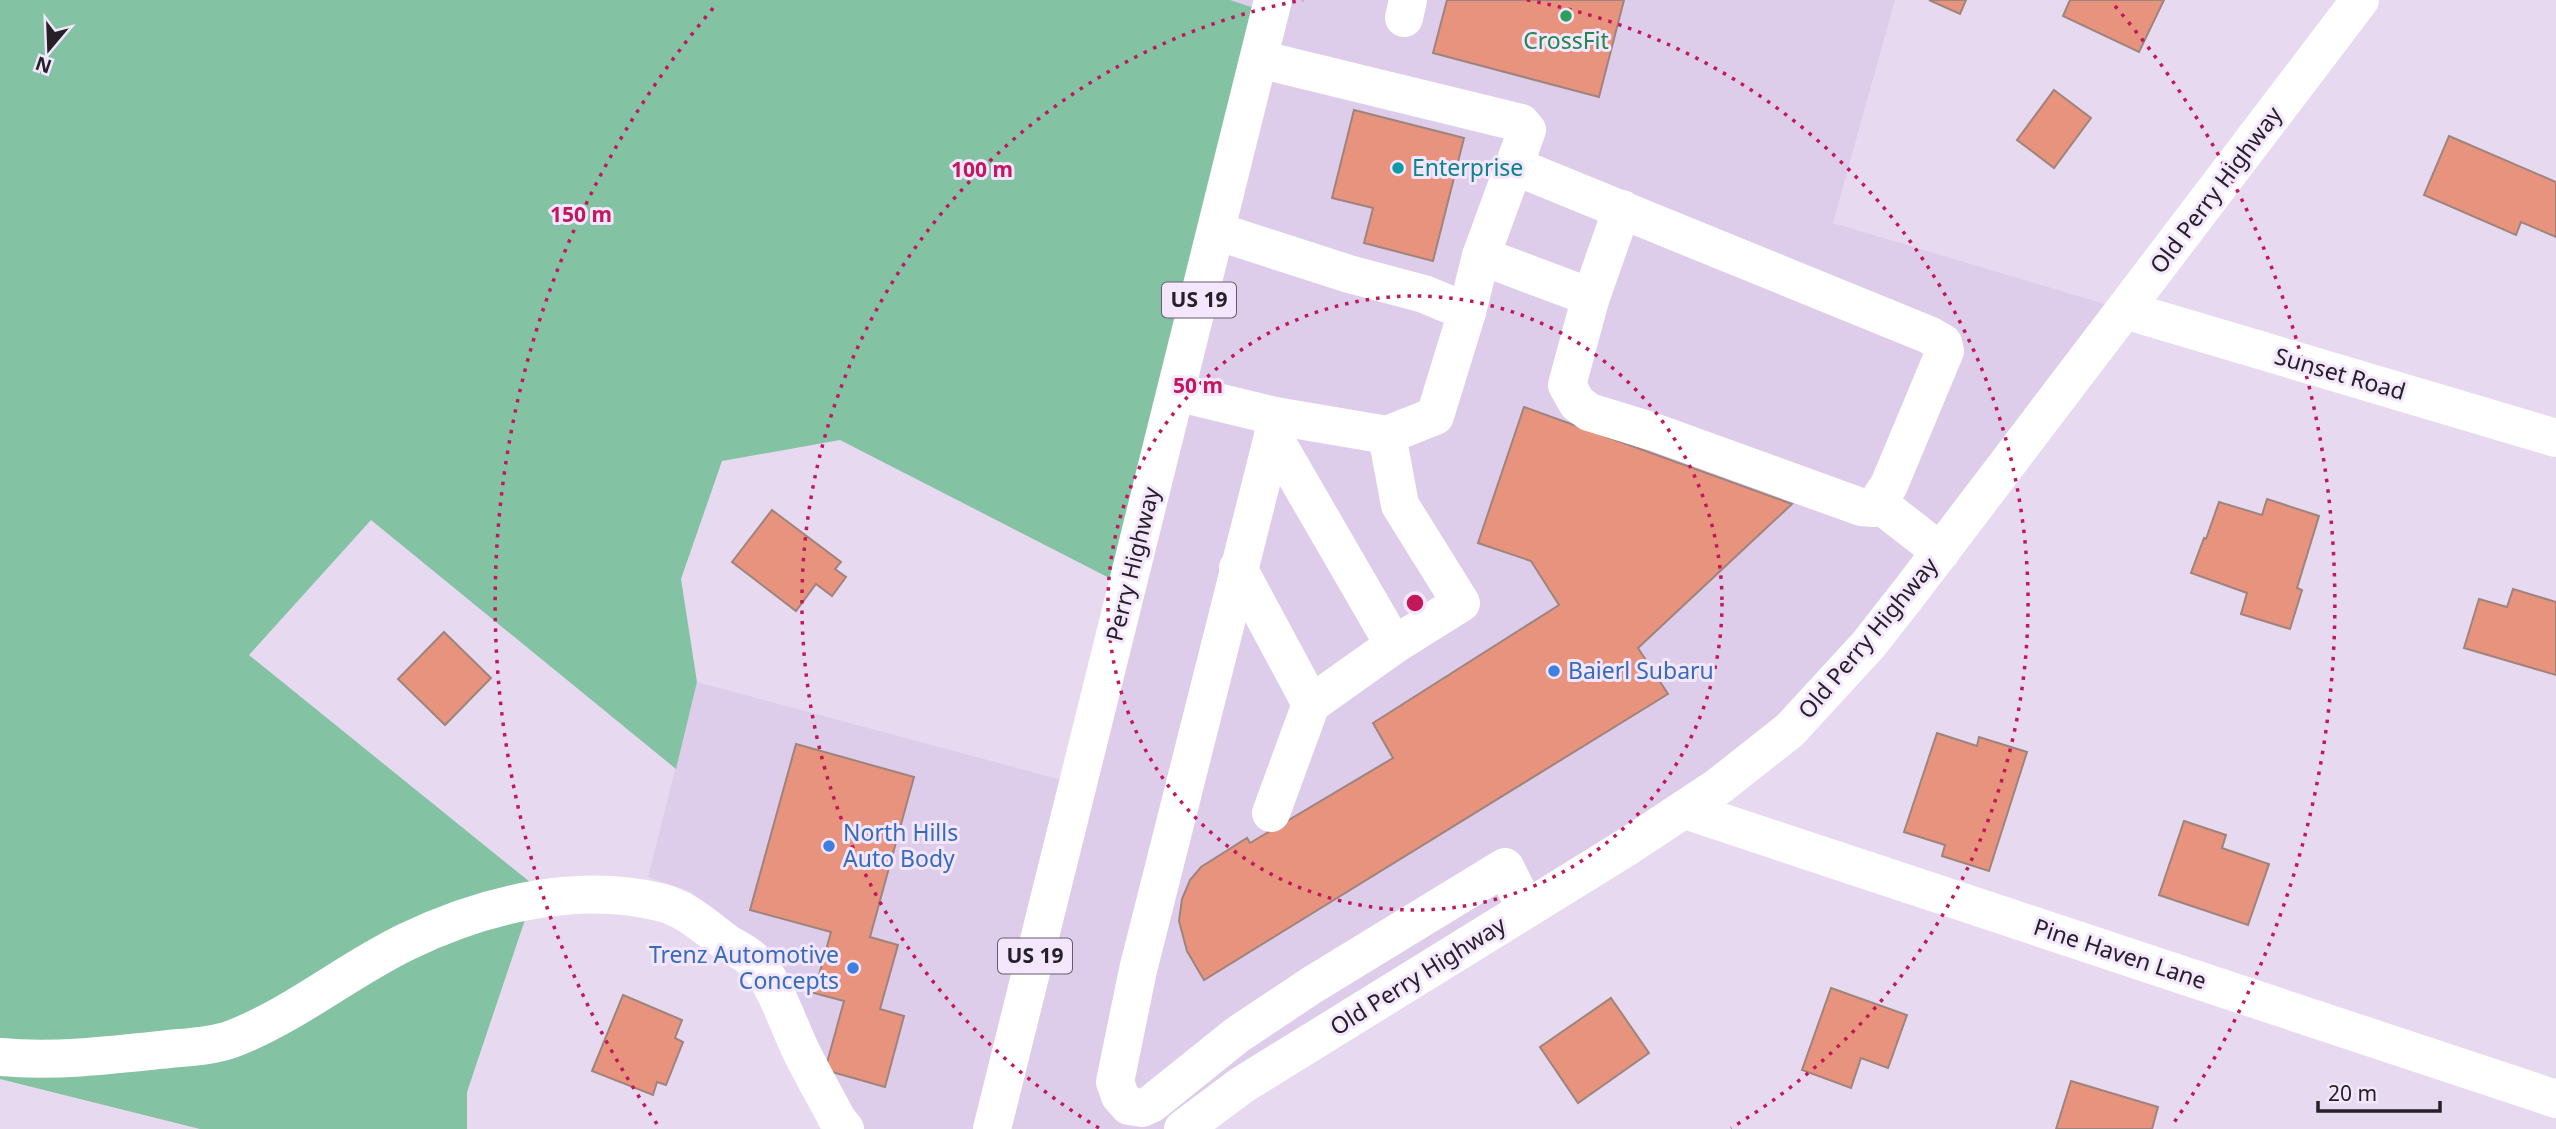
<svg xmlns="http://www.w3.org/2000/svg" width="2556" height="1129" font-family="'Noto Sans',sans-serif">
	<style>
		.built { fill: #decdea }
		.green { fill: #83c3a4 }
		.building { fill: #e8937d; stroke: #9e847d; stroke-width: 2 }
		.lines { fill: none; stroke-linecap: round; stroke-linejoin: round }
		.minor { stroke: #fff; stroke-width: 38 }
		.major { stroke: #fff; stroke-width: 38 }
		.ring { fill: none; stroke: #c2185b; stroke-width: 3.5; stroke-dasharray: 3.5 7 }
		.leisure-dot { fill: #2e9e5b; stroke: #f4e7fd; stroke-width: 2.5 }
		.culture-dot { fill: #0f9aa8; stroke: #f4e7fd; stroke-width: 2.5 }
		.shop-dot { fill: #3f7fe0; stroke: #f4e7fd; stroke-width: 2.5 }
		.labels { text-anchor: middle; stroke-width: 6; stroke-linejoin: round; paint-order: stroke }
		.shield { fill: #f4e7fd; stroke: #645c69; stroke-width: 2 }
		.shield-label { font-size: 21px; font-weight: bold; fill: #262129 }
		.leisure-label { font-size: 23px; fill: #27864d; stroke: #f4e7fd }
		.culture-label { font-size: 23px; fill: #0d838f; stroke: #f4e7fd; text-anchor: start }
		.street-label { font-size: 23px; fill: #262129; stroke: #f4e7fd }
		.shop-label { font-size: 23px; fill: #366cbe; stroke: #f4e7fd; text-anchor: start }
		.centre { fill: #c2185b; stroke: #f4e7fd; stroke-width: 3.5 }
		.ring-label { font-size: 21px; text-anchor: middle; font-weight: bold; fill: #c2185b; stroke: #f4e7fd; stroke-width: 6; stroke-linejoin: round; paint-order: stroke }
	</style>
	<rect width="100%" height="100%" fill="#e7daf0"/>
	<!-- built -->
	<polygon class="built" points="1230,0 1895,0 1833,223 2125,310 1826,693 1183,1129 861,1129 755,961 692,892 648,877 697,682 1077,784 1270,13"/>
	<!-- green -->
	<polygon class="green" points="0,0 1230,0 1270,13 1127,587 840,440 722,461 681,579 697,682 676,769 371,520 249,655 536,887 467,1092 467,1129 200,1129 0,1079"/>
	<!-- building -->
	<g class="building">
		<polygon points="1447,0 1624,0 1599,97 1433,53"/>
		<polygon points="1929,0 1966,0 1960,14"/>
		<polygon points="2070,0 2164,0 2139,52 2063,16"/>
		<polygon points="2054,90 2091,118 2054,168 2017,140"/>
		<polygon points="1354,110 1464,138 1433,261 1364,243 1373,208 1332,198"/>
		<polygon points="2449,136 2556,182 2556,237 2521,222 2516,235 2424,195"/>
		<polygon points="1524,407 1792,504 1638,648 1668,694 1204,980 1187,951 1179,921 1182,899 1190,880 1201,867 1247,838 1250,843 1393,758 1373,723 1559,605 1531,561 1478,543"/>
		<polygon points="2267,499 2319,516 2297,588 2302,590 2290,629 2241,614 2247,593 2191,573 2204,538 2206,539 2219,502 2262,515"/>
		<polygon points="772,510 841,562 835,569 846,577 832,596 816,584 796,611 732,562"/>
		<polygon points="2513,589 2556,602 2556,675 2464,648 2479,599 2507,607"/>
		<polygon points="444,632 491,678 445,725 398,679"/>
		<polygon points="1937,733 1977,746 1979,737 2027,752 1989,871 1942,856 1945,845 1904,832"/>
		<polygon points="796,744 914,777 870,937 898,945 880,1009 904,1016 885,1087 825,1070 844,1001 814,993 831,932 750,910"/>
		<polygon points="2184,821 2226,835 2222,848 2269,864 2248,925 2159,895"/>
		<polygon points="1831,988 1907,1015 1888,1068 1861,1058 1851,1088 1802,1070"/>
		<polygon points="623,995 682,1020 675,1038 683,1042 666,1085 657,1082 653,1095 592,1071"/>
		<polygon points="1611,998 1649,1053 1578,1103 1540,1047"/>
		<polygon points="2071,1081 2158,1107 2152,1129 2056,1129"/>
	</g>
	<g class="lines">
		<!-- minor -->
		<g class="minor">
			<polyline points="1404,18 1408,0"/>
			<polyline points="1216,231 1349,274 1424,294 1467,312 1481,256 1527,130 1521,123 1259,59"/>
			<polyline points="1481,256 1585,295 1590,300 1567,385 1577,403 1589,412 1654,432 1861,507 1874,508 1889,485 1945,351 1943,343 1929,335 1514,166"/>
			<polyline points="1590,300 1622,209"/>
			<polyline points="2125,310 2556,438"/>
			<polyline points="1176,392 1275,416 1387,435 1435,416 1467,312"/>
			<polyline points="1275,416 1273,436 1138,970 1115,1082 1120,1096 1129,1106 1142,1108 1151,1104 1237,1035 1312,985 1505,867 1526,909"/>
			<polyline points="1273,436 1394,645"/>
			<polyline points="1878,503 1941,552"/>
			<polyline points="1238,568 1311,704"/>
			<polyline points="1685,810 2556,1099"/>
			<polyline points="1271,813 1311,704 1394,645 1461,603 1400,505 1387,435"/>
			<path d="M0 1057C56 1062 114 1055 169 1049 189 1047 213 1046 232 1039 295 1015 347 970 408 941 483 905 576 882 659 902 686 908 705 927 727 943 735 948 746 953 753 960 773 977 788 1024 800 1049 811 1072 825 1096 837 1119L845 1129"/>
			<polyline points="1183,1129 1242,1085 1630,845 1719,786 1790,730 1869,644 1912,589 2360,0"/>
		</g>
		<!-- major -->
		<polyline class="major" points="992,1129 1273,0"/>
	</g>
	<!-- distance rings -->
	<g class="ring">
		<circle cx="1415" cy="603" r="307"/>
		<path d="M1099 1128A613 613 0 0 1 1303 0M1527 0A613 613 0 0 1 1731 1128"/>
		<path d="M657 1124A920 920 0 0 1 715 6M2115 6A920 920 0 0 1 2173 1124"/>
	</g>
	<!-- markers -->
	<circle class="leisure-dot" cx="1566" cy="16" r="7"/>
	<circle class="culture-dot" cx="1398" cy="168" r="7"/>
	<g class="shop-dot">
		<circle cx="1554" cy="671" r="7"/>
		<circle cx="829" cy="846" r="7"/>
		<circle cx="853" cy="968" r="7"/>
	</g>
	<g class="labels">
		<!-- shield labels -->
		<g class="shield">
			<rect x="1162" y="282.5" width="74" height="35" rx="5"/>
			<rect x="998" y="938.5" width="74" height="35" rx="5"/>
		</g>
		<g class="shield-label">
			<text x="1199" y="307">US 19</text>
			<text x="1035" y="963">US 19</text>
		</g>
		<!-- leisure labels -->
		<g class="leisure-label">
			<text x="1566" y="49">CrossFit</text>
		</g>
		<!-- culture labels -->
		<g class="culture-label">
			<text x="1412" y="176">Enterprise</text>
		</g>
		<!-- street labels -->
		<g class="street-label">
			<text transform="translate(2216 190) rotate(-53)" y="8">Old Perry Highway</text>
			<text transform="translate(2340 374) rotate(16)" y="8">Sunset Road</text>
			<text transform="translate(1133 564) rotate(-76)" y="8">Perry Highway</text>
			<text transform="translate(1868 638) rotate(-50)" y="8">Old Perry Highway</text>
			<text transform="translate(2120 954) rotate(18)" y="8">Pine Haven Lane</text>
			<text transform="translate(1418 976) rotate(-32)" y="8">Old Perry Highway</text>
		</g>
		<!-- shop labels -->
		<g class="shop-label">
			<text x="1568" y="679">Baierl Subaru</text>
			<text x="843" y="841">North Hills<tspan x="843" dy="26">Auto Body</tspan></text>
			<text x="839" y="963" text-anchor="end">Trenz Automotive<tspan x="839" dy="26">Concepts</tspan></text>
		</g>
	</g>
	<circle cx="1415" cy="603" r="10" class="centre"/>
	<g class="ring-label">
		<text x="982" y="177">100 m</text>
		<text x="581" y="222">150 m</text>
		<text x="1198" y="393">50 m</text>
	</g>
	<!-- north arrow -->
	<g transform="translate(49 49) rotate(199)" stroke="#f4e7fd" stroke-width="5" paint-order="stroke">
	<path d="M0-5L12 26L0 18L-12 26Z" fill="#262129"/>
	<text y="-10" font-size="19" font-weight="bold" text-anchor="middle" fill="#262129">N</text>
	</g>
	<!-- scale -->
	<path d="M2318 1101v10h122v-10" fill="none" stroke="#262129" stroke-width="3.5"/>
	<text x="2328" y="1101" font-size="21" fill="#262129" stroke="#f4e7fd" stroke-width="5" paint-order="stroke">20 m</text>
</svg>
